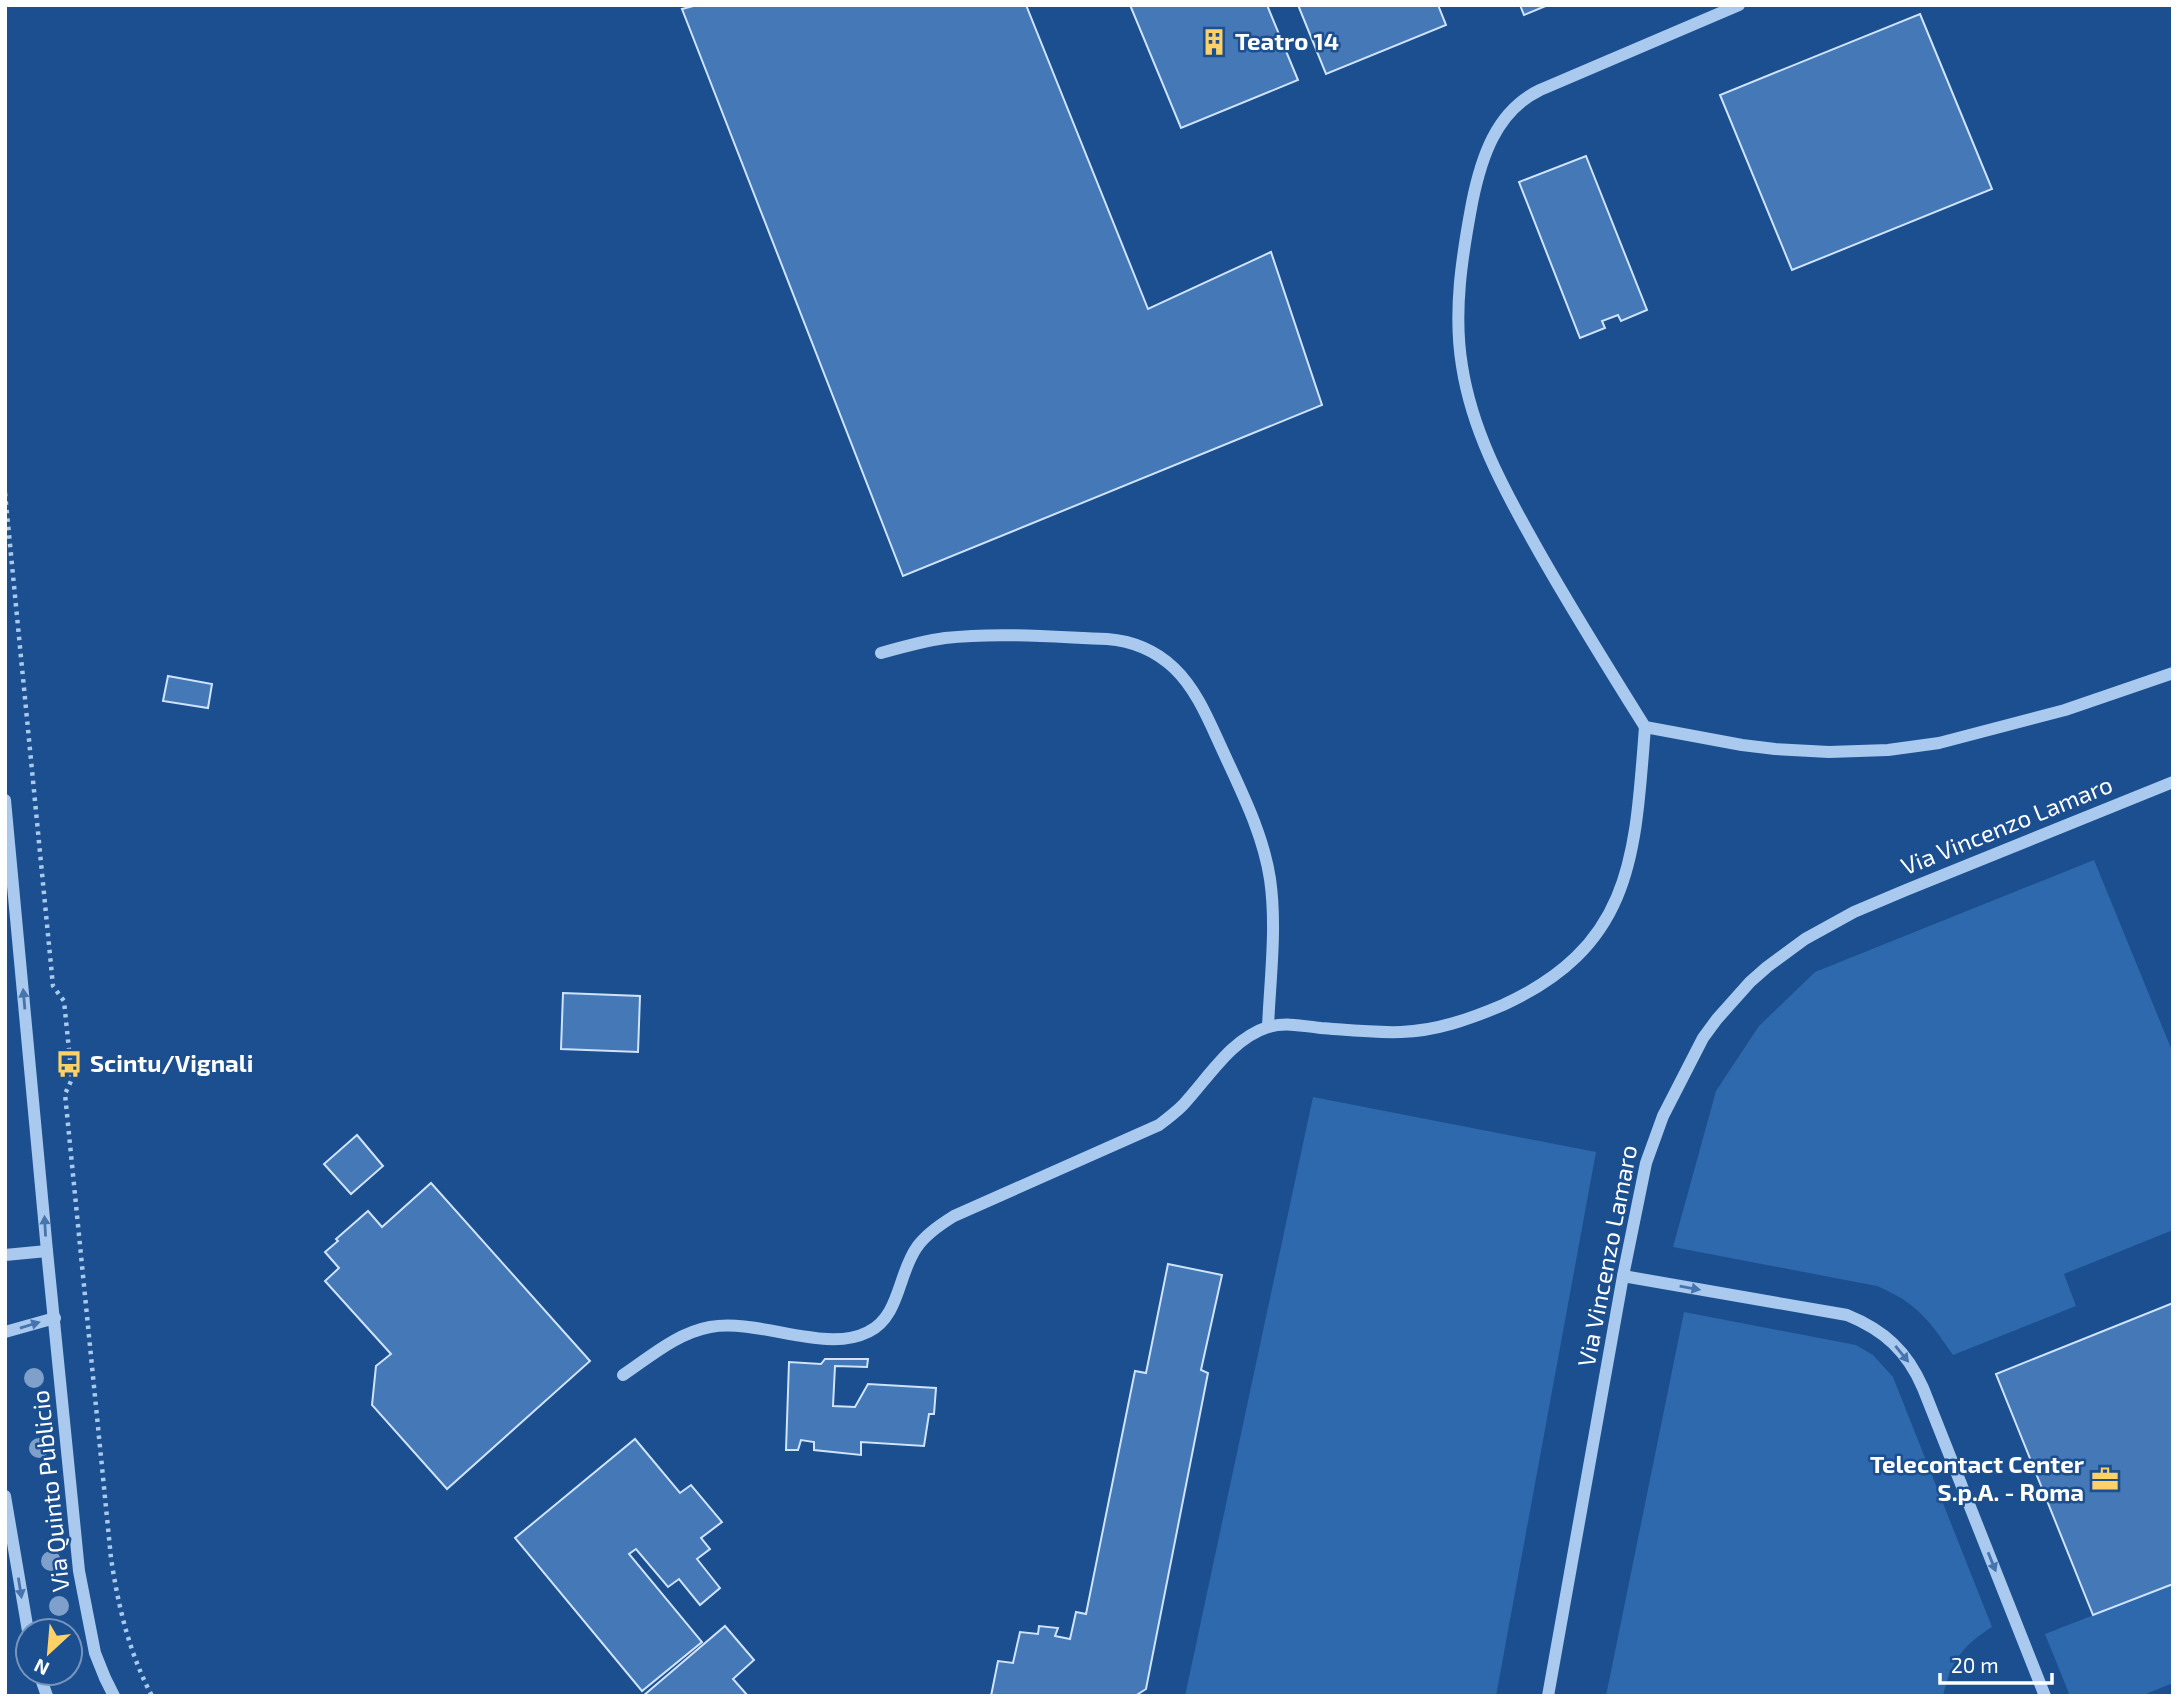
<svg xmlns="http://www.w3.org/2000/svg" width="2178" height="1701" font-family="'Exo 2',sans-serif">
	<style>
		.green { fill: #2e69ad }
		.building { fill: #4478b7; stroke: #cfe3fa; stroke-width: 2 }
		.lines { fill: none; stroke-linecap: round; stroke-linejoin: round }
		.path { stroke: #a9c9ee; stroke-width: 4.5; stroke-dasharray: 3.5 5; stroke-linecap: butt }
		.minor { stroke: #a9c9ee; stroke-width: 12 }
		.tree { fill: #7ea0ca }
		.oneway { fill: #4674ac }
		.labels { text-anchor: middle; stroke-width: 5; stroke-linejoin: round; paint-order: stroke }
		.poi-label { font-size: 24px; font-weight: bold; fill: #fff; stroke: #1b4f8f; text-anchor: start }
		.street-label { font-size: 24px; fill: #fff; stroke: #1b4f8f }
	</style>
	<rect width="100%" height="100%" fill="#1b4f8f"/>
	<!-- green -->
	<g class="green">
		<path d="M2094 860 2173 1053V1230L2064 1274 2076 1306 1953 1355C1929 1320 1917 1303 1877 1286L1673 1247 1716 1091 1759 1026 1815 972Z"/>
		<polygon points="1313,1097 1596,1152 1496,1696 1185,1696"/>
		<path d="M1684 1312 1856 1345 1873 1355 1893 1377 1992 1627C1962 1646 1951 1661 1943 1696H1606Z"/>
		<polygon points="2173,1584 2173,1683 2141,1696 2070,1696 2045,1634"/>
	</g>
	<!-- building -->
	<g class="building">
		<polygon points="697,5 1026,5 1148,309 1271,252 1322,405 903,576 682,9"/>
		<polygon points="1130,5 1267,5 1298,80 1181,128"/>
		<polygon points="1298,5 1438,5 1446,25 1326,74"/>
		<polygon points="1520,5 1548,5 1524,15"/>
		<polygon points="1920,14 1992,189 1792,270 1720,95"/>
		<polygon points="1586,156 1647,310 1621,321 1618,315 1602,321 1605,328 1580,338 1519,182"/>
		<polygon points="168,676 212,684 208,708 163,701"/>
		<polygon points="563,993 640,996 638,1052 561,1049"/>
		<polygon points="357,1135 383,1166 351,1194 324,1164"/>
		<polygon points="431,1183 590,1361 447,1489 372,1405 376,1366 391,1354 325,1281 339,1268 325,1252 338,1241 336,1239 368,1211 382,1227"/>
		<polygon points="1168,1264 1222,1275 1201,1370 1208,1373 1146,1689 1135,1696 991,1696 998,1661 1013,1663 1020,1632 1038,1634 1039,1626 1058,1628 1055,1636 1070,1639 1076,1612 1086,1614 1135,1371 1146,1373"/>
		<polygon points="2173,1303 2173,1584 2093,1615 1996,1374"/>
		<polygon points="825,1359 868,1359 867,1367 835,1366 833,1406 855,1407 868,1384 936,1388 934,1414 929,1414 924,1446 861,1442 861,1455 814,1450 814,1442 801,1440 798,1450 786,1450 789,1362 821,1364"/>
		<polygon points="635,1439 680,1493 691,1485 722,1522 701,1538 710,1549 697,1559 720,1588 700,1605 679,1579 668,1587 636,1549 629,1554 702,1642 642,1691 515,1538"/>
		<polygon points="725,1626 754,1660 733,1679 748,1696 643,1696"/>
	</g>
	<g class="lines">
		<!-- path -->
		<path class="path" d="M5 493 53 986 64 1001 72 1079 65 1094 111 1558C118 1605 129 1653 152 1696"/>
		<!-- minor -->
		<g class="minor">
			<path d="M1739 5 1540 90C1496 111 1481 158 1472 203 1462 256 1453 312 1462 366 1472 430 1502 486 1533 541 1568 604 1607 666 1645 727L1742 745 1775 749 1829 752 1888 750 1939 743 2065 710 2173 673"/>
			<path d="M881 653C902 647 923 641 945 638 998 632 1053 637 1107 639 1133 641 1155 650 1174 668 1197 690 1209 721 1222 749 1241 791 1263 833 1270 879 1277 927 1270 979 1268 1027"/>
			<polyline points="5,800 47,1251 79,1571 95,1653 105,1678 114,1696"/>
			<polyline points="5,1255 47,1251"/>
			<path d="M1623 1276 1847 1315C1884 1330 1907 1351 1923 1388L2045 1696"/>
			<polyline points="5,1332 55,1318"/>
			<path d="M623 1375C650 1357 677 1333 710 1327 759 1318 825 1354 868 1332 900 1317 898 1273 917 1247 926 1234 941 1224 954 1216L1159 1125C1167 1119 1176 1112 1183 1105 1209 1077 1231 1039 1268 1027 1285 1022 1304 1026 1321 1028 1348 1030 1374 1033 1401 1032 1436 1031 1470 1019 1503 1005 1634 945 1635 854 1645 727"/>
			<polyline points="5,1496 28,1631"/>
			<polyline points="39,1673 47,1696"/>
			<polyline points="1548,1696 1623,1276 1646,1163 1663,1116 1703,1038 1717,1019 1750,982 1767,967 1805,939 1854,912 1906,890 2173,782"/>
		</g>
	</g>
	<!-- trees -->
	<g class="tree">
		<circle cx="34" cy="1378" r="10"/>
		<circle cx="39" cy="1448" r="10"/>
		<circle cx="51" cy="1561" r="10"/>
		<circle cx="59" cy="1606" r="10"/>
	</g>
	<!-- one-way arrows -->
	<defs><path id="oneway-solid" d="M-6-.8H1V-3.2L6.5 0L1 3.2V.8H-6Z" transform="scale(1.75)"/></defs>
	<g class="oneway">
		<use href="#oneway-solid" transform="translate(24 999) rotate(-95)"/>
		<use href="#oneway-solid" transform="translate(45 1226) rotate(-93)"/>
		<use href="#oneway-solid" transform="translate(1690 1288) rotate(10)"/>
		<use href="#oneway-solid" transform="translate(30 1325) rotate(-17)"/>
		<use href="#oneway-solid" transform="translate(1902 1354) rotate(51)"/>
		<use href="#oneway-solid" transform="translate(1992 1562) rotate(68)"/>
		<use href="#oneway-solid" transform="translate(20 1588) rotate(81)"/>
	</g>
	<!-- icons -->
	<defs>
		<symbol id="building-bare" viewBox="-9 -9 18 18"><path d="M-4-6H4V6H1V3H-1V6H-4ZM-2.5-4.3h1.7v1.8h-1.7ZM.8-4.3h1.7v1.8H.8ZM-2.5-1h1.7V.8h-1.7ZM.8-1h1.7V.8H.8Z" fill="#ffd166" stroke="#1b4f8f" stroke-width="2.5" paint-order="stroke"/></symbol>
		<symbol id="bus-bare" viewBox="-9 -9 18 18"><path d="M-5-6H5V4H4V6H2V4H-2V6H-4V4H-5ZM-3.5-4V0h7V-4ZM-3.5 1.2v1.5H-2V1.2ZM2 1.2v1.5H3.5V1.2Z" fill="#ffd166" stroke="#1b4f8f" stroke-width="2.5" paint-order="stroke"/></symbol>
		<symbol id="office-bare" viewBox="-9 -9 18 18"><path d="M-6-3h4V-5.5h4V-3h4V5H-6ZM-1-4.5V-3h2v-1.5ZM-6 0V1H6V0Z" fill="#ffd166" stroke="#1b4f8f" stroke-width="2.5" paint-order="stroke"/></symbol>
	</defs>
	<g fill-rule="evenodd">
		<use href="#building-bare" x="1195" y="23" width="38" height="38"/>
		<use href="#bus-bare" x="50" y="1045" width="38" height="38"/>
		<use href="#office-bare" x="2086" y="1460" width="38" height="38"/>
	</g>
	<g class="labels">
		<!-- poi labels -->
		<g class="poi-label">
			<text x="1235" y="50">Teatro 14</text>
			<text x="90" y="1072">Scintu/Vignali</text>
			<text x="2084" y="1473" text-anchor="end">Telecontact Center<tspan x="2084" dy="28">S.p.A. - Roma</tspan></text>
		</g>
		<!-- street labels -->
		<g class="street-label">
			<text transform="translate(2007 826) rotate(-22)" y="8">Via Vincenzo Lamaro</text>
			<text transform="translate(1608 1256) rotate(-79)" y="8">Via Vincenzo Lamaro</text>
			<text transform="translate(51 1491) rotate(-96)" y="8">Via Quinto Publicio</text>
		</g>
	</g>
	<!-- border -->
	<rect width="2178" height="1701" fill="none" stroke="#ffffff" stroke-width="14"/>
	<!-- north arrow -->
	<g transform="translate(49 1652) rotate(206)"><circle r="33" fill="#1b4f8f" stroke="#7695bc" stroke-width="2"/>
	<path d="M0-5L12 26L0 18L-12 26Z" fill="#ffd166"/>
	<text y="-10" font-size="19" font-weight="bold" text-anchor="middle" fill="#ffffff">N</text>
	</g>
	<!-- scale -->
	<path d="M1940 1673v10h112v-10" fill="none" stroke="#ffffff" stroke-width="3.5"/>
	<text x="1951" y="1673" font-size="21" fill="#ffffff" stroke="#1b4f8f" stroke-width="5" paint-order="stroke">20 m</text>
</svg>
